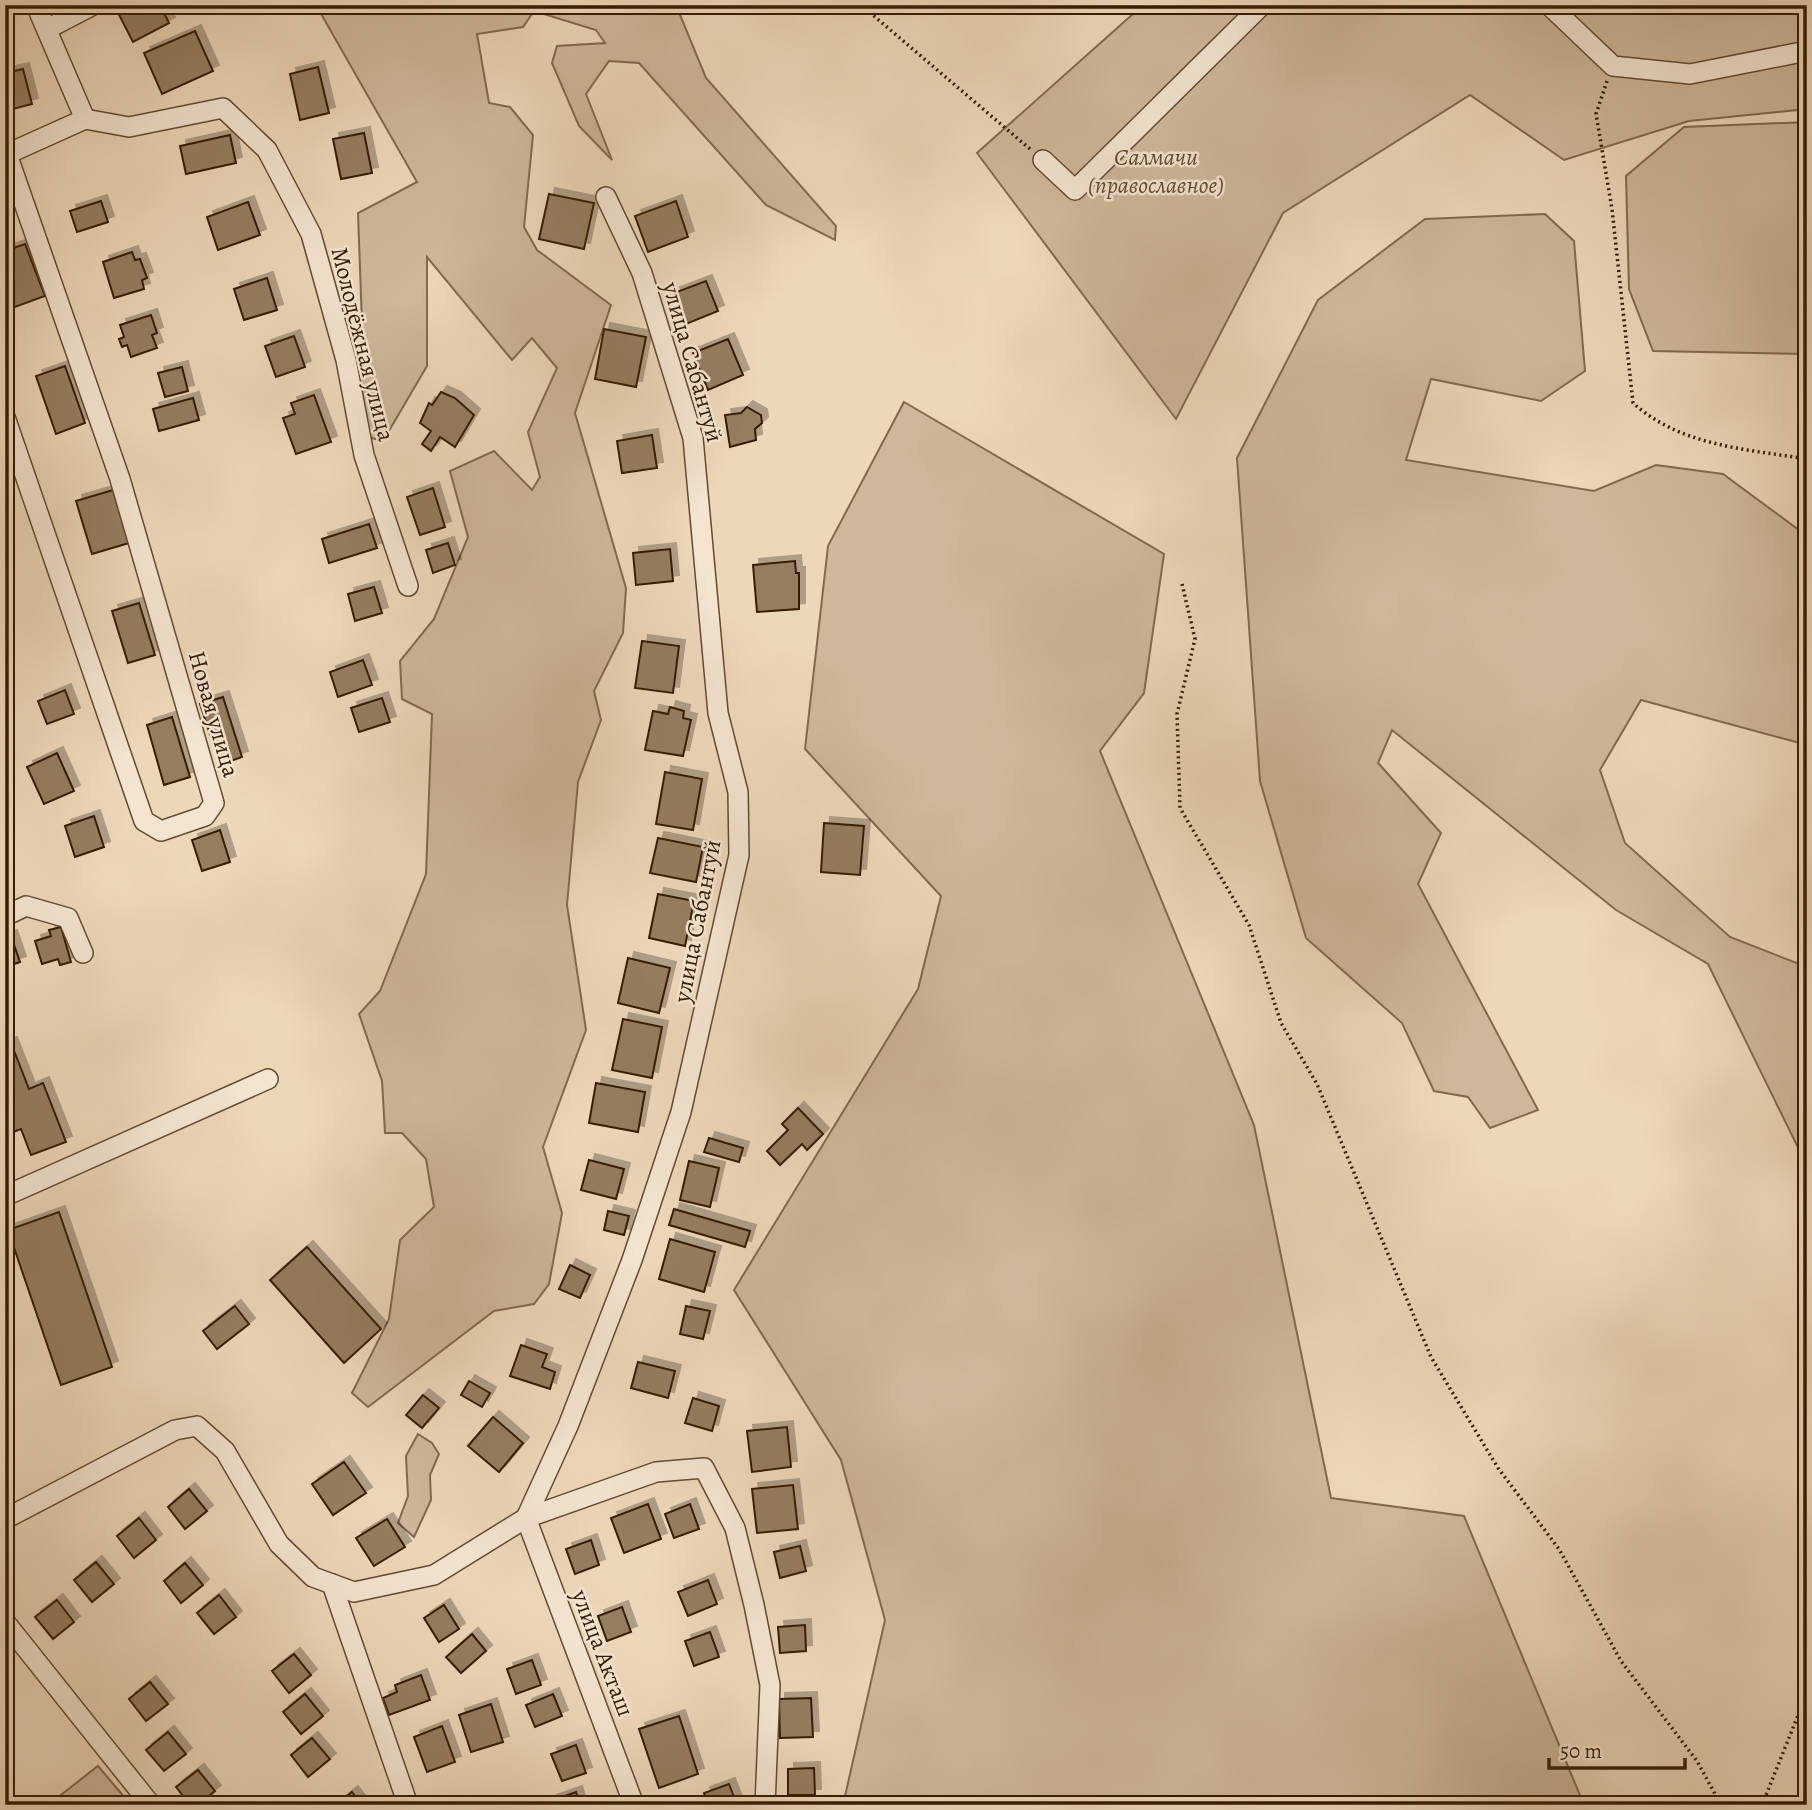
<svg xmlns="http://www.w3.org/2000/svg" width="1812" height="1810" font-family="Alegreya,serif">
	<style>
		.green { fill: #ceb79a; stroke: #826a4e; stroke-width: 2 }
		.building { fill: #957d61; stroke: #351c02; stroke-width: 2; filter: url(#shadow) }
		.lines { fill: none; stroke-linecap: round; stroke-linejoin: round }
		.minor-casing { stroke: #634b30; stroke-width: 22 }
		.path { stroke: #351c02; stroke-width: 3.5; stroke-dasharray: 2 3.5; stroke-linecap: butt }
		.minor { stroke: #f3e5d2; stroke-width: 19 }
		.labels { text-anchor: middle; stroke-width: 5; stroke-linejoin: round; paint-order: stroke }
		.park-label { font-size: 24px; font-style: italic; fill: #634a30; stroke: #f3e5d2 }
		.street-label { font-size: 24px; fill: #351c02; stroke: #f3e5d2 }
	</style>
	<defs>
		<filter id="shadow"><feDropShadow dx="6" dy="-6" stdDeviation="0" flood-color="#0004"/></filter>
	</defs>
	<rect width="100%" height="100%" fill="#edd7b9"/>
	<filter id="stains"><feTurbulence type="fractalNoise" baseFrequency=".00286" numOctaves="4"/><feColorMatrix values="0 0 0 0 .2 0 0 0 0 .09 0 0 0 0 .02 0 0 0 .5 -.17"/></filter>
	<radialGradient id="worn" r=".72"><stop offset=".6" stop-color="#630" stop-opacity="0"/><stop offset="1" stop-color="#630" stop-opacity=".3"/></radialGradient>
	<!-- green -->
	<g class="green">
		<polygon points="316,5 676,5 706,78 836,226 835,240 766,205 639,63 609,61 586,94 612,160 579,126 552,63 557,46 605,43 596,30 534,11 523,27 477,34 489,103 510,107 533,135 524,227 537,250 611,305 575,413 626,588 623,633 594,691 601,720 578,782 567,905 586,1030 543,1147 562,1213 549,1284 534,1304 494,1311 368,1407 352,1393 389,1319 400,1240 434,1207 426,1159 402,1133 385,1133 382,1081 359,1014 380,991 426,874 432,714 402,699 400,661 434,619 468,537 450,471 494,451 532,490 540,477 528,432 557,368 532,338 512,360 427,257 427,366 383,441 360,435 351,417 363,352 358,213 417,182"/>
		<polygon points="1143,5 1807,5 1807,109 1689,121 1564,160 1470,95 1283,213 1176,419 977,153"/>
		<polygon points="1807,122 1807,354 1653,351 1629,289 1626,176 1684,127"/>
		<polygon points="1545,214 1574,241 1585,371 1541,401 1431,379 1406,460 1594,491 1656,465 1723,474 1807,536 1807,745 1641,700 1600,770 1625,843 1730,937 1807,967 1807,1166 1708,964 1616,910 1392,730 1378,763 1441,833 1418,884 1538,1110 1490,1128 1468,1097 1434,1091 1402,1023 1306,938 1260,781 1237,458 1318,300 1425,219"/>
		<polygon points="904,402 1164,554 1144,693 1100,751 1254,1125 1331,1498 1464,1516 1584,1805 843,1805 885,1620 841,1460 734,1290 918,989 941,896 805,749 828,546"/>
		<polygon points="418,1434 432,1443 439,1454 430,1475 431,1500 414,1537 398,1523 408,1496 406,1456"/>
		<polygon points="98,1766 131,1805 48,1805"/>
	</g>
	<!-- building -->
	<g class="building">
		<polygon points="114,5 160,5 169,23 133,42"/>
		<polygon points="195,31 213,71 162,94 144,53"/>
		<polygon points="318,67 329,113 300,120 290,74"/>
		<polygon points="23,69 32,104 5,111 5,73"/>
		<polygon points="364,133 372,173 341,179 333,139"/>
		<polygon points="230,135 236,163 186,174 180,146"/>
		<polygon points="549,194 594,203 584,249 539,239"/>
		<polygon points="101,201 108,222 77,232 70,211"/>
		<polygon points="676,201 688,237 648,252 635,216"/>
		<polygon points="248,202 260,235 218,250 207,217"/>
		<polygon points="25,244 45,296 12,308 5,289 5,251"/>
		<polygon points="132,252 135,260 140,259 147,278 142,280 144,289 114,298 103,262"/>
		<polygon points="267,278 277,310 244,320 234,289"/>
		<polygon points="706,281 718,311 686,324 674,293"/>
		<polygon points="151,315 157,333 152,335 157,348 131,357 127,345 122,347 119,339 124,337 120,325"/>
		<polygon points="604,329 646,337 636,387 595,379"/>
		<polygon points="294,336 305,367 276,377 265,346"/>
		<polygon points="728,339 743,375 708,390 693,353"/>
		<polygon points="65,366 85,423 56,434 36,376"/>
		<polygon points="182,367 188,391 165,397 158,373"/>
		<polygon points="441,392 455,398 474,415 455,447 440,437 431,451 422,444 431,431 420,423 429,403 432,405"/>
		<polygon points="314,395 331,442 296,454 283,418 295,414 291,403"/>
		<polygon points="193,398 199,420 159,431 153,409"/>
		<polygon points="747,407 761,415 762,423 755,429 756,440 730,447 725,415 741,413"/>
		<polygon points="652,435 657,468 622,473 617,441"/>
		<polygon points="433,488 445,527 420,535 407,497"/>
		<polygon points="113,490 129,543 92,554 76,501"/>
		<polygon points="369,524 377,548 329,563 322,539"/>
		<polygon points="448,543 455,565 433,573 426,550"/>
		<polygon points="670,549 673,581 636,585 633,553"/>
		<polygon points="795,561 796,573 799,573 799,609 757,612 753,565"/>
		<polygon points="374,587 382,613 355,621 348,594"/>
		<polygon points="139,603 155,655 128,663 112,611"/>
		<polygon points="642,641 679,646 673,693 635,688"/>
		<polygon points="363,660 372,685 338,697 330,672"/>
		<polygon points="65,690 74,714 47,724 38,701"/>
		<polygon points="223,697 242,757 220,765 200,704"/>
		<polygon points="382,698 390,722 359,732 351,708"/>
		<polygon points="670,707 684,711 683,718 691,720 683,756 645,750 653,711 668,714"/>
		<polygon points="172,717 190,777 164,785 147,725"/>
		<polygon points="57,753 74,791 44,804 27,767"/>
		<polygon points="665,772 702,779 693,830 656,824"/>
		<polygon points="94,816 104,847 75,857 65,826"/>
		<polygon points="824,823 864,826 860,875 821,872"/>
		<polygon points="220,830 230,862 202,871 192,840"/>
		<polygon points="658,838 703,847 696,882 650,873"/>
		<polygon points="658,894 694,901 685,946 649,938"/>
		<polygon points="61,927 71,962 60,965 58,959 42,964 35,941 51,936 49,930"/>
		<polygon points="11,936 20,962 5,967 5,938"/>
		<polygon points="628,958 670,968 659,1013 618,1003"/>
		<polygon points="623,1019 662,1027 652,1078 612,1070"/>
		<polygon points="11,1043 29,1089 43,1083 66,1142 31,1155 21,1129 5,1135 5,1045"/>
		<polygon points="596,1083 645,1092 638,1132 589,1123"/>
		<polygon points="798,1108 823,1134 807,1150 802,1144 780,1165 767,1151 788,1130 782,1124"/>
		<polygon points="709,1138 743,1148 739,1162 704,1152"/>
		<polygon points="589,1160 624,1169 616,1199 581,1190"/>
		<polygon points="689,1161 719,1168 710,1207 680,1200"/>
		<polygon points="674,1209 750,1231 745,1247 669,1225"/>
		<polygon points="608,1211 629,1216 624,1235 604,1230"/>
		<polygon points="59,1212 112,1367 61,1385 8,1230"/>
		<polygon points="670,1239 715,1252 704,1292 659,1279"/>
		<polygon points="307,1247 381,1329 344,1363 270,1280"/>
		<polygon points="570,1265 590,1275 580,1298 559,1289"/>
		<polygon points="235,1306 249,1324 217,1349 203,1331"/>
		<polygon points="686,1306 710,1311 703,1339 680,1334"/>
		<polygon points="521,1345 547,1354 542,1367 555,1372 550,1389 510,1376"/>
		<polygon points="638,1362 675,1371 668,1398 631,1388"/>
		<polygon points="469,1381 490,1393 482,1407 461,1395"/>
		<polygon points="423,1395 439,1408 422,1428 406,1415"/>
		<polygon points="693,1398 719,1406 712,1431 685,1423"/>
		<polygon points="493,1417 523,1443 499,1472 468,1446"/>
		<polygon points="787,1427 791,1467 752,1472 747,1431"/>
		<polygon points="344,1462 366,1493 333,1515 312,1484"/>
		<polygon points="793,1485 798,1529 757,1533 752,1489"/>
		<polygon points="189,1489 207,1511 185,1529 168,1507"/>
		<polygon points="648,1504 661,1539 624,1553 611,1518"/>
		<polygon points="690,1504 699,1529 674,1538 665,1514"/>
		<polygon points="139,1518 156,1540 134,1558 117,1536"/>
		<polygon points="387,1519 405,1547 374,1566 356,1538"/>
		<polygon points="591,1540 599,1565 575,1574 566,1549"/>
		<polygon points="800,1546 806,1571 780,1578 774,1552"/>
		<polygon points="96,1562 114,1584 92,1602 74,1580"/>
		<polygon points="185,1563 203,1585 181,1603 164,1581"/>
		<polygon points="708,1580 717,1604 688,1616 678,1592"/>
		<polygon points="219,1595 236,1617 214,1634 197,1613"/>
		<polygon points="57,1600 74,1622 53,1639 35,1617"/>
		<polygon points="444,1605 459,1629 439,1642 424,1618"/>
		<polygon points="622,1607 631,1632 607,1641 598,1616"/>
		<polygon points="805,1625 806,1651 780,1653 778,1627"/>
		<polygon points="710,1632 719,1657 694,1666 685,1641"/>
		<polygon points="472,1634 486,1651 461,1673 446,1657"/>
		<polygon points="294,1654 311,1675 289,1693 272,1671"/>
		<polygon points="532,1660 541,1685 516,1694 507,1669"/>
		<polygon points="421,1675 430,1700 389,1715 383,1698 397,1692 395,1685"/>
		<polygon points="150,1682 168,1704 146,1721 129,1699"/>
		<polygon points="305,1694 323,1716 301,1734 283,1712"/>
		<polygon points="553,1694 562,1716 535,1727 526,1705"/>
		<polygon points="811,1698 813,1737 780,1738 779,1699"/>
		<polygon points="491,1704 503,1742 471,1752 459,1715"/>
		<polygon points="679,1716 698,1774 659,1788 639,1729"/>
		<polygon points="442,1726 455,1762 427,1772 414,1737"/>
		<polygon points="168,1732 186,1754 164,1771 146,1750"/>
		<polygon points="312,1738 330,1759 308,1777 291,1755"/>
		<polygon points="576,1745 586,1773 562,1781 551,1754"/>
		<polygon points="814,1768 815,1795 788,1795 788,1769"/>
		<polygon points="198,1770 215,1791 198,1805 190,1805 176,1787"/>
		<polygon points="729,1784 737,1805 708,1805 704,1793"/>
		<polygon points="352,1792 362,1805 336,1805"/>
		<polygon points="576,1792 580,1805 552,1805 551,1801"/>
	</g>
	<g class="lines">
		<defs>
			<g id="minor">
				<polyline points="1549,5 1613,66 1690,74 1807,51"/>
				<polyline points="47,29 93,5"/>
				<polyline points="85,119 129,127 223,108 267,150 311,234 346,360 364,455 408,586"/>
				<polyline points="5,155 85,119 36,5"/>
				<polyline points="1043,160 1075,190 1262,5"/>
				<polyline points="606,197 642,273 693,438 718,713 738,792 739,855 681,1112 632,1260 568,1426 526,1518 634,1805"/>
				<polyline points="5,417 144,821 161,831 205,816 214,803 120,479 7,154"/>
				<polyline points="5,916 26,906 68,918 83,953"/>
				<polyline points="5,1196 268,1079"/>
				<polyline points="5,1519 175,1430 197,1426 225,1451 279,1544 313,1577 354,1592 434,1575 526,1518 656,1472 704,1468 735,1528 754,1605 770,1685 765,1805"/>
				<polyline points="332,1584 408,1805"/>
				<polyline points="5,1622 151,1805"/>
			</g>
		</defs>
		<!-- minor casing -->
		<use href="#minor" class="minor-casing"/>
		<!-- path -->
		<g class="path">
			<polyline points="861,5 1030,149"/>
			<path d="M1607 81 1596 114 1612 209 1633 403C1681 446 1745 449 1807 459"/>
			<polyline points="1182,584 1195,639 1177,714 1180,808 1249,925 1281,1023 1317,1084 1431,1357 1498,1468 1559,1549 1621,1661 1697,1761 1721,1805"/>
			<polyline points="1762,1805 1805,1698 1807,1626"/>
		</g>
		<!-- minor -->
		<use href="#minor" class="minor"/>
	</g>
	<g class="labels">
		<!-- park labels -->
		<g class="park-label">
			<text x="1156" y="165">Салмачи<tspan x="1156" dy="28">(православное)</tspan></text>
		</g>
		<!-- street labels -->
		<g class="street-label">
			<text transform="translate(363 344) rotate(76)" y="8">Молодёжная улица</text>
			<text transform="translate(693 362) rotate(74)" y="8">улица Сабантуй</text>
			<text transform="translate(214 714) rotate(74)" y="8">Новая улица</text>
			<text transform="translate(697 921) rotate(-79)" y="8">улица Сабантуй</text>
			<text transform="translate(603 1653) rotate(69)" y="8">улица Акташ</text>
		</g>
	</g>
	<!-- margin -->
	<rect width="1812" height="1810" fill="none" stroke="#edd7b9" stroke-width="28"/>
	<rect x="7" y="7" width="1798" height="1796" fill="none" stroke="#351c02" stroke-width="3.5"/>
	<rect x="14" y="14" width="1784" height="1782" fill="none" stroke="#351c02" stroke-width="2"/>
	<!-- scale -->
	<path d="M1549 1758v10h136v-10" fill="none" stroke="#351c02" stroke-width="3.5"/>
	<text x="1560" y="1758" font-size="21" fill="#351c02" stroke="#f3e5d2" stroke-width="5" paint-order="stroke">50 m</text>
	<rect width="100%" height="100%" filter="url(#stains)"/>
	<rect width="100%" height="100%" fill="url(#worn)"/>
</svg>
